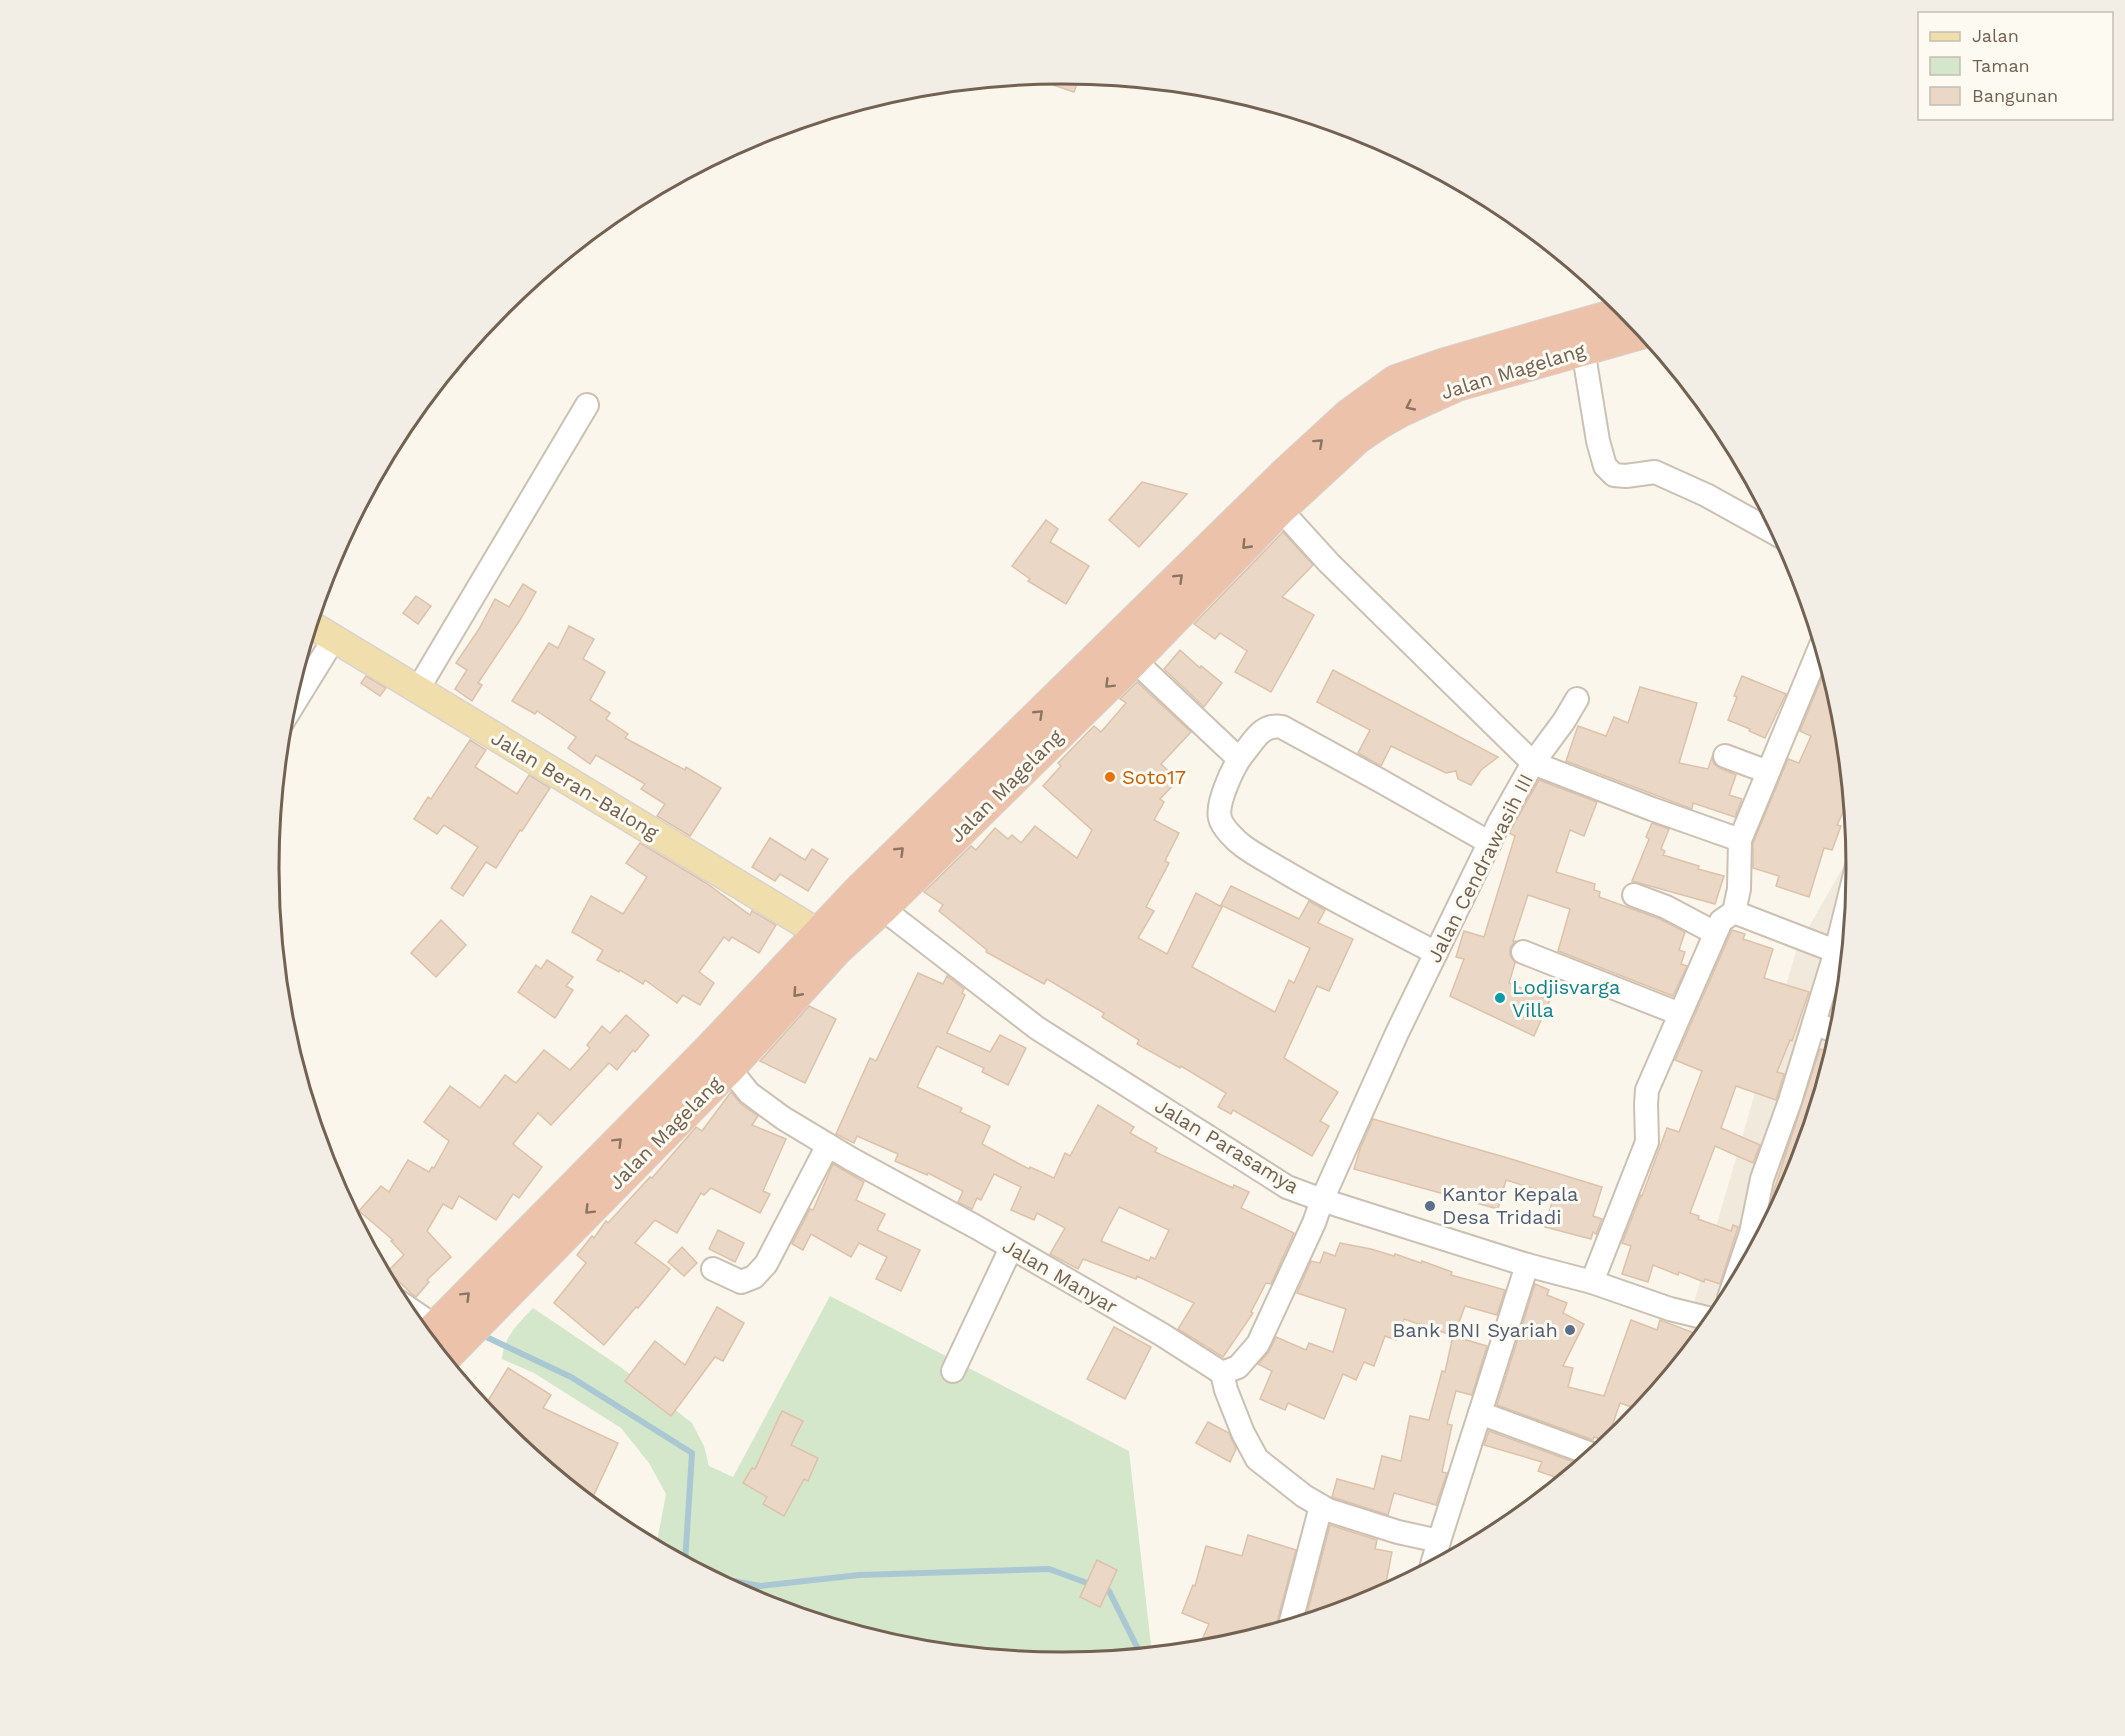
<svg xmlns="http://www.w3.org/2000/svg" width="2125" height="1736" font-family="'Work Sans',sans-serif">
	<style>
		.residential { fill: #f1e9db }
		.green { fill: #d4e7cb }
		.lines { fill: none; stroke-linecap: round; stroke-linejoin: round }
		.stream { stroke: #aac8d3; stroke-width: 6 }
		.building { fill: #ead7c5; stroke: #ddc2a9; stroke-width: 1.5; fill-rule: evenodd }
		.minor-casing { stroke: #ccc0b3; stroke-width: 26 }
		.major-casing { stroke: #d8d3ce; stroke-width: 30 }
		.highway-casing { stroke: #d8d3ce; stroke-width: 34 }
		.minor { stroke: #fff; stroke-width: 22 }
		.major { stroke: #f0dead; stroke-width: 27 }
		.highway { stroke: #ecc2ab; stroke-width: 32 }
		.oneway { stroke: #8b7463 }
		.food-dot { fill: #e8710a; stroke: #fdfaf2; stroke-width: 2 }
		.culture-dot { fill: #0f9aa8; stroke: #fdfaf2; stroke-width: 2 }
		.service-dot { fill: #5c6f8a; stroke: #fdfaf2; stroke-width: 2 }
		.labels { text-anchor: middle; stroke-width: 6; stroke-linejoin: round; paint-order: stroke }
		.street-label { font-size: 20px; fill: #736151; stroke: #fdfaf2 }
		.food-label { font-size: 20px; fill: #c56008; stroke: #fdfaf2; text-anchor: start }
		.culture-label { font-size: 20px; fill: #0d838f; stroke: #fdfaf2; text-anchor: start }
		.service-label { font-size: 20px; fill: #4e5e75; stroke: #fdfaf2; text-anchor: start }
		.rim { fill: none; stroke: #736151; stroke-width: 3 }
	</style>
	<rect width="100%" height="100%" fill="#faf6ec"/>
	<!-- residential -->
	<polygon class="residential" points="1855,846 1857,868 1842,1023 1796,1172 1723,1310 1684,1357 1693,1306 1797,948"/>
	<!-- green -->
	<path class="green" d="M830 1296 1129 1451 1152 1654 1062 1662 907 1647 758 1602 656 1547 666 1494 649 1463 621 1428 534 1373 502 1359C504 1336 518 1324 533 1308L622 1368 692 1423 704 1446 709 1466 733 1477Z"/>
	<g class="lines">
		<!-- stream -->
		<g class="stream">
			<polyline points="480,1334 571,1377 692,1453 685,1563"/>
			<polyline points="712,1577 760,1586 859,1575 1049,1569 1109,1591 1141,1655"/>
		</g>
	</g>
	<!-- building -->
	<g class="building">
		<polygon points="1063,74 1080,75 1074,92 1030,77"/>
		<polygon points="1142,482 1187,494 1139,547 1109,520"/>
		<polygon points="1046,520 1058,529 1050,542 1089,566 1066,604 1028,581 1030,579 1012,566"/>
		<polygon points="1283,532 1313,565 1282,597 1314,615 1271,692 1235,672 1247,651 1220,633 1215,639 1194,624"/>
		<polygon points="523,584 536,592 520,620 478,683 482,685 472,701 455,689 467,670 456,663 479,629 495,599 509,607"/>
		<polygon points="416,596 431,606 418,624 403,613"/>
		<polygon points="569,626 594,639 583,659 605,672 590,700 610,713 606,719 628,734 625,738 685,770 686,767 721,788 690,836 657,816 665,804 641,789 645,784 596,755 590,764 568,748 576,737 537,711 535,714 512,701 549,643 558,648"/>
		<polygon points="1180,650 1200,668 1201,666 1222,683 1204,707 1164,669"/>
		<polygon points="1827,665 1842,713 1850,798 1837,825 1841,826 1832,850 1824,848 1809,897 1776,886 1779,876 1753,868 1753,843 1788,759 1799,763 1811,736 1800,731"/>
		<polygon points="1333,670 1498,757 1481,770 1471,785 1458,779 1456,771 1446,773 1391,746 1381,766 1358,753 1370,730 1317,702"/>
		<polygon points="366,676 386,688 380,696 361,683"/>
		<polygon points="1742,676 1786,694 1765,738 1749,731 1750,729 1728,720 1737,697 1734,696"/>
		<polygon points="1137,682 1191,732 1161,764 1178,780 1160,799 1164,802 1154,820 1179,833 1165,861 1169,863 1146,907 1154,911 1138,938 1167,954 1196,893 1222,907 1192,967 1275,1012 1289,980 1294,983 1310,948 1221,905 1231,886 1299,919 1309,901 1325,910 1318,923 1353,939 1329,991 1317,986 1284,1058 1338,1092 1320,1121 1329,1126 1312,1156 1233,1110 1231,1114 1218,1107 1226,1093 1181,1066 1180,1068 1137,1044 1139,1040 1102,1017 1104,1013 1047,979 1044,984 986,952 987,950 939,911 943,905 924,892 971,846 976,850 995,828 1008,839 1012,835 1021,843 1035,826 1077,858 1092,830 1043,786 1061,766 1058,763 1094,726 1101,732 1126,703 1120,699"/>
		<polygon points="1640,687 1697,703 1679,763 1708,769 1712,757 1714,764 1720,768 1736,775 1729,795 1742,799 1735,817 1693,803 1692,809 1566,761 1578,726 1606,736 1614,717 1628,723"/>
		<polygon points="470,740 486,750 475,767 517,794 529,775 550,788 522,831 520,830 496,868 486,862 463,896 451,888 478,847 444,825 437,834 414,819 428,797 431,799"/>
		<polygon points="1539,780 1597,802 1584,836 1570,830 1556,872 1595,884 1594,890 1600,892 1599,897 1660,919 1685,932 1679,950 1685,952 1681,964 1687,966 1673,996 1558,951 1570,909 1528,895 1513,941 1515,941 1510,948 1510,955 1515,963 1509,983 1550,1000 1534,1036 1450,996 1464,959 1456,957 1464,931 1484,937 1515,836 1509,833"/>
		<polygon points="1652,823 1669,829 1661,849 1665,851 1663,855 1699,866 1698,869 1724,876 1715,904 1632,881 1649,839 1646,837"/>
		<polygon points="770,838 805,860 812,849 828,859 808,891 780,874 775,881 752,867"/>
		<polygon points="640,843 706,883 750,915 752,911 776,925 759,953 732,937 729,941 724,937 699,972 714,983 700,1005 683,995 677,1003 645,980 643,984 620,970 619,972 597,960 603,950 572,932 591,896 623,914 647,877 626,863"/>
		<polygon points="441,920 466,945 436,977 411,953"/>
		<polygon points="1732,930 1745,934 1743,939 1773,949 1764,978 1809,992 1792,1041 1790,1040 1777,1072 1784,1074 1776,1100 1736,1086 1721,1128 1760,1145 1753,1163 1715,1146 1690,1213 1699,1216 1698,1219 1731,1231 1733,1225 1738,1227 1720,1284 1705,1279 1704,1282 1679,1272 1678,1275 1653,1265 1648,1282 1622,1274 1631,1246 1622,1243 1641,1195 1642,1196 1667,1128 1679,1132 1702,1071 1675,1060"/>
		<polygon points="547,960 573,977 566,986 573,990 555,1018 518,992 536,965 541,969"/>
		<path d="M918 973 943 984 947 976 964 989 962 993 965 995 947 1033 990 1052 1000 1035 1026 1048 1008 1085 982 1072 984 1068 937 1046 917 1087 962 1108 960 1112 990 1126 982 1144 1029 1169 1030 1167 1054 1178 1065 1153 1070 1156 1098 1105 1134 1127 1130 1133 1157 1148 1155 1152 1233 1188 1234 1185 1249 1192 1241 1208 1294 1233 1271 1284 1266 1283 1251 1312 1253 1313 1223 1357 1178 1329 1194 1303 1137 1276 1136 1279 1083 1259 1078 1269 1050 1254 1065 1228 1037 1213 1034 1220 1011 1210 1021 1187 994 1174 981 1200 977 1198 972 1209 958 1202 963 1191 928 1173 927 1175 895 1161 898 1154 857 1136 854 1143 836 1134 870 1058 876 1061ZM1119 1207 1169 1230 1155 1259 1151 1257 1149 1261 1101 1241Z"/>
		<polygon points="809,1006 836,1019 805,1083 760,1061"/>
		<polygon points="626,1015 649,1035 635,1052 633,1050 617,1070 609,1063 551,1125 538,1113 513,1144 542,1167 519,1198 513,1194 496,1220 459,1196 452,1209 443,1204 427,1231 451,1257 427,1280 429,1282 416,1297 412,1294 388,1271 404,1255 391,1241 393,1240 359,1211 381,1186 389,1192 408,1160 429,1172 432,1167 434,1168 449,1141 424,1122 450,1086 480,1108 505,1075 516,1083 544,1050 570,1070 590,1048 587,1045 602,1026 610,1033"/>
		<polygon points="1820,1049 1833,1053 1796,1172 1774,1215 1769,1213 1774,1190"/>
		<polygon points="731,1092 741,1104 758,1116 752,1125 786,1139 763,1191 770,1194 760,1213 711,1188 704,1195 701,1193 677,1233 655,1220 635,1243 670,1269 638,1308 636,1307 604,1345 554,1303 586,1263 577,1255 592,1236 594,1238 606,1221 608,1223 650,1177 652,1178 696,1127 702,1131"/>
		<polygon points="1373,1119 1511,1159 1602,1187 1593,1216 1602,1219 1596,1234 1593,1232 1591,1239 1545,1227 1554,1195 1506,1180 1498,1209 1354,1169 1360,1149"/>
		<polygon points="833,1164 864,1182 856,1200 885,1214 877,1230 920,1250 901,1291 876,1279 887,1257 859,1243 851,1257 811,1234 803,1250 792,1244 810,1209 813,1210"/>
		<polygon points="718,1230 744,1243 735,1262 709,1249"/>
		<polygon points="1340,1243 1371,1249 1394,1256 1395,1254 1421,1263 1422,1261 1452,1272 1451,1275 1505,1290 1497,1315 1465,1306 1454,1336 1404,1319 1396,1340 1385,1336 1374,1366 1364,1362 1356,1380 1343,1374 1324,1419 1288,1403 1285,1410 1260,1399 1272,1371 1258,1364 1268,1353 1276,1337 1306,1350 1309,1343 1333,1352 1346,1309 1297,1293 1311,1261 1320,1263 1324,1252 1335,1256"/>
		<polygon points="682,1247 697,1263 684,1276 668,1262"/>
		<polygon points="1535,1284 1549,1290 1547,1295 1567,1303 1563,1313 1584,1324 1563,1366 1573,1368 1568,1387 1604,1396 1631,1320 1657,1330 1660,1320 1702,1336 1640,1410 1620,1403 1607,1441 1594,1437 1593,1440 1497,1405"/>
		<polygon points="717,1307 744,1323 723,1361 715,1357 671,1416 625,1381 655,1341 685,1365"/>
		<polygon points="1114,1327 1151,1347 1125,1399 1087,1379"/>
		<polygon points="1453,1336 1487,1346 1472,1395 1456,1391 1447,1424 1452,1425 1442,1472 1447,1473 1436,1505 1394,1493 1388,1515 1332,1497 1337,1479 1374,1489 1382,1456 1401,1461 1410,1416 1429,1420 1442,1371 1445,1372"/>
		<polygon points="508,1368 551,1395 543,1408 618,1443 590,1503 500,1430 483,1409"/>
		<polygon points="782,1411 803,1421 791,1445 818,1458 808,1481 804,1479 784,1516 763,1504 767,1497 743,1483 752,1468 755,1469"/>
		<polygon points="1208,1422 1229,1433 1236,1449 1230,1462 1196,1443"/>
		<polygon points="1489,1431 1582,1465 1563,1480 1538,1471 1542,1462 1484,1445"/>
		<polygon points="1330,1525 1377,1540 1375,1549 1392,1552 1384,1593 1366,1602 1305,1621"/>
		<polygon points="1248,1535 1296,1550 1277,1622 1277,1629 1217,1647 1198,1649 1209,1624 1182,1613 1193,1585 1195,1586 1206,1546 1242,1556"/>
		<polygon points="1097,1560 1117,1570 1100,1607 1080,1597"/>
	</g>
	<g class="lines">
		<defs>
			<g id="minor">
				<polyline points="1583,349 1598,441 1605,466 1614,475 1626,476 1655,472 1706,495 1782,537"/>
				<polyline points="1134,660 1239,759"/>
				<polyline points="418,689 587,405"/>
				<polyline points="1577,699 1564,721 1533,763 1652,809 1740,840"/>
				<polyline points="282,723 335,637"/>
				<polyline points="1725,756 1768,772"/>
				<polyline points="1634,895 1666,907 1715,933"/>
				<polyline points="870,899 1037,1028 1287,1187 1322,1200 1527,1265 1592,1282 1670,1309 1715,1320"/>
				<polyline points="1734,912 1848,956"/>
				<polyline points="1523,952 1680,1014"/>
				<path d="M1436 953C1385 926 1332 900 1282 870 1269 862 1255 855 1243 846 1235 840 1222 827 1220 818 1216 803 1234 765 1243 754 1254 741 1262 723 1282 727L1379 780 1490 843"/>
				<polyline points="1814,1023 1839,1033"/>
				<polyline points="729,1068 749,1093 783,1118 851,1159 976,1227 1161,1334 1222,1373 1238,1367 1258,1344 1314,1223 1322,1200 1397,1033 1499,823 1533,763 1329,563 1280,509"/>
				<polyline points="1527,1265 1480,1413 1594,1455"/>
				<polyline points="713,1269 741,1282 754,1277 766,1264 828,1145"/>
				<polyline points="1592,1282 1647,1142 1646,1104 1647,1090 1721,921 1734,912 1739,889 1740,840 1821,645"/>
				<polyline points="1729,1298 1751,1233 1762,1179 1790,1101 1836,951 1857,866"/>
				<polyline points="398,1301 436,1327"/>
				<polyline points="953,1371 1011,1248"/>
				<polyline points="1222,1373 1226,1390 1243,1433 1257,1459 1304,1496 1328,1510 1398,1532 1439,1541 1480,1413"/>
				<polyline points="1431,1568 1439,1541"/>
				<polyline points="1290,1625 1321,1506"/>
			</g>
			<polyline id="major" points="310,624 819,933 834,948"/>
			<g id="highway">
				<polyline points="425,1338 709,1050 858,892 1286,473 1349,415 1396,381 1445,364 1629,311"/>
				<polyline points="443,1359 729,1068 836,950 882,908 1134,660 1280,509 1357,438 1379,423 1400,411 1457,385 1645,332"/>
			</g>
		</defs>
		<!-- minor casing -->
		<use href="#minor" class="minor-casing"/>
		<!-- major casing -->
		<use href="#major" class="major-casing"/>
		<!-- highway casing -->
		<use href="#highway" class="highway-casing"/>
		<!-- minor -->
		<use href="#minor" class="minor"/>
		<!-- major -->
		<use href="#major" class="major"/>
		<!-- highway -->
		<use href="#highway" class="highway"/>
	</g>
	<!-- one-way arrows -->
	<defs><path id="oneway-chevron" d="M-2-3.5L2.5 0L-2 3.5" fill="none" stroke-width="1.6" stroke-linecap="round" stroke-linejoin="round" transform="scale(1.5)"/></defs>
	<g class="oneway">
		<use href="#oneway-chevron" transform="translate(1410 406) rotate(155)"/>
		<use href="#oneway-chevron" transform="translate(1319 443) rotate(-42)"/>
		<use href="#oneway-chevron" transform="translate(1246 545) rotate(134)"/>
		<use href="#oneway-chevron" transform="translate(1179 578) rotate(-44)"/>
		<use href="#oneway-chevron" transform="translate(1109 684) rotate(135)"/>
		<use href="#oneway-chevron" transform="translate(1039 714) rotate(-44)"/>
		<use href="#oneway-chevron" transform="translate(900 851) rotate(-44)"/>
		<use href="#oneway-chevron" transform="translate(797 993) rotate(132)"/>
		<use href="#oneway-chevron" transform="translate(618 1142) rotate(-45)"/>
		<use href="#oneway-chevron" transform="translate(589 1210) rotate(135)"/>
		<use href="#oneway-chevron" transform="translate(466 1296) rotate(-45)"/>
	</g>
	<!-- markers -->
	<circle class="food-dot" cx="1110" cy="777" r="6"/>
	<circle class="culture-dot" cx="1500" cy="998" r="6"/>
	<g class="service-dot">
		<circle cx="1430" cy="1206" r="6"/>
		<circle cx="1570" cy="1330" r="6"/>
	</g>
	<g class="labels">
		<!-- street labels -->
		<g class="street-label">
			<text transform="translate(1513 371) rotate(-17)" y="7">Jalan Magelang</text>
			<text transform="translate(575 785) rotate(31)" y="7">Jalan Beran-Balong</text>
			<text transform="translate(1006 786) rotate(-45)" y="7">Jalan Magelang</text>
			<text transform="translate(1480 868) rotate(-63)" y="7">Jalan Cendrawasih III</text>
			<text transform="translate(665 1133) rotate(-45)" y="7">Jalan Magelang</text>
			<text transform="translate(1227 1146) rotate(31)" y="7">Jalan Parasamya</text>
			<text transform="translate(1060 1276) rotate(30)" y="7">Jalan Manyar</text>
		</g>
		<!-- food labels -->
		<g class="food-label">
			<text x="1122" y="784">Soto17</text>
		</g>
		<!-- culture labels -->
		<g class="culture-label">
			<text x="1512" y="994">Lodjisvarga<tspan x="1512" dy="23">Villa</tspan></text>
		</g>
		<!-- service labels -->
		<g class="service-label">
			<text x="1442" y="1201">Kantor Kepala<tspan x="1442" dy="23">Desa Tridadi</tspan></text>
			<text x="1558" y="1337" text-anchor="end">Bank BNI Syariah</text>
		</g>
	</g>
	<!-- crop -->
	<path d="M0 0H2125V1736H0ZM1062 84H1063A783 783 0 0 1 1846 867V869A783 783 0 0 1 1063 1652H1062A783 783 0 0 1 279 869V867A783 783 0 0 1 1062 84Z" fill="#f2eee5" fill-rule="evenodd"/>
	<path class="rim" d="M1062 84H1063A783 783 0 0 1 1846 867V869A783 783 0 0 1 1063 1652H1062A783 783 0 0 1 279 869V867A783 783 0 0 1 1062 84Z"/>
	<!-- legend -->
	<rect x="1918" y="12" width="195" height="108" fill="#fdfaf2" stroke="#c6bdb2" stroke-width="1.5"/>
	<rect x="1930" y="32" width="30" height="9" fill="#f0dead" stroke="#c6bdb2" stroke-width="1.5"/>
	<text x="1972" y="42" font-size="18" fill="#736151">Jalan</text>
	<rect x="1930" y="57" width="30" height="18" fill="#d4e7cb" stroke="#c6bdb2" stroke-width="1.5"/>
	<text x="1972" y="72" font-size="18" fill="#736151">Taman</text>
	<rect x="1930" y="87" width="30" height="18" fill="#ead7c5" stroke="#c6bdb2" stroke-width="1.5"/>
	<text x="1972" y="102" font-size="18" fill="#736151">Bangunan</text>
</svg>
